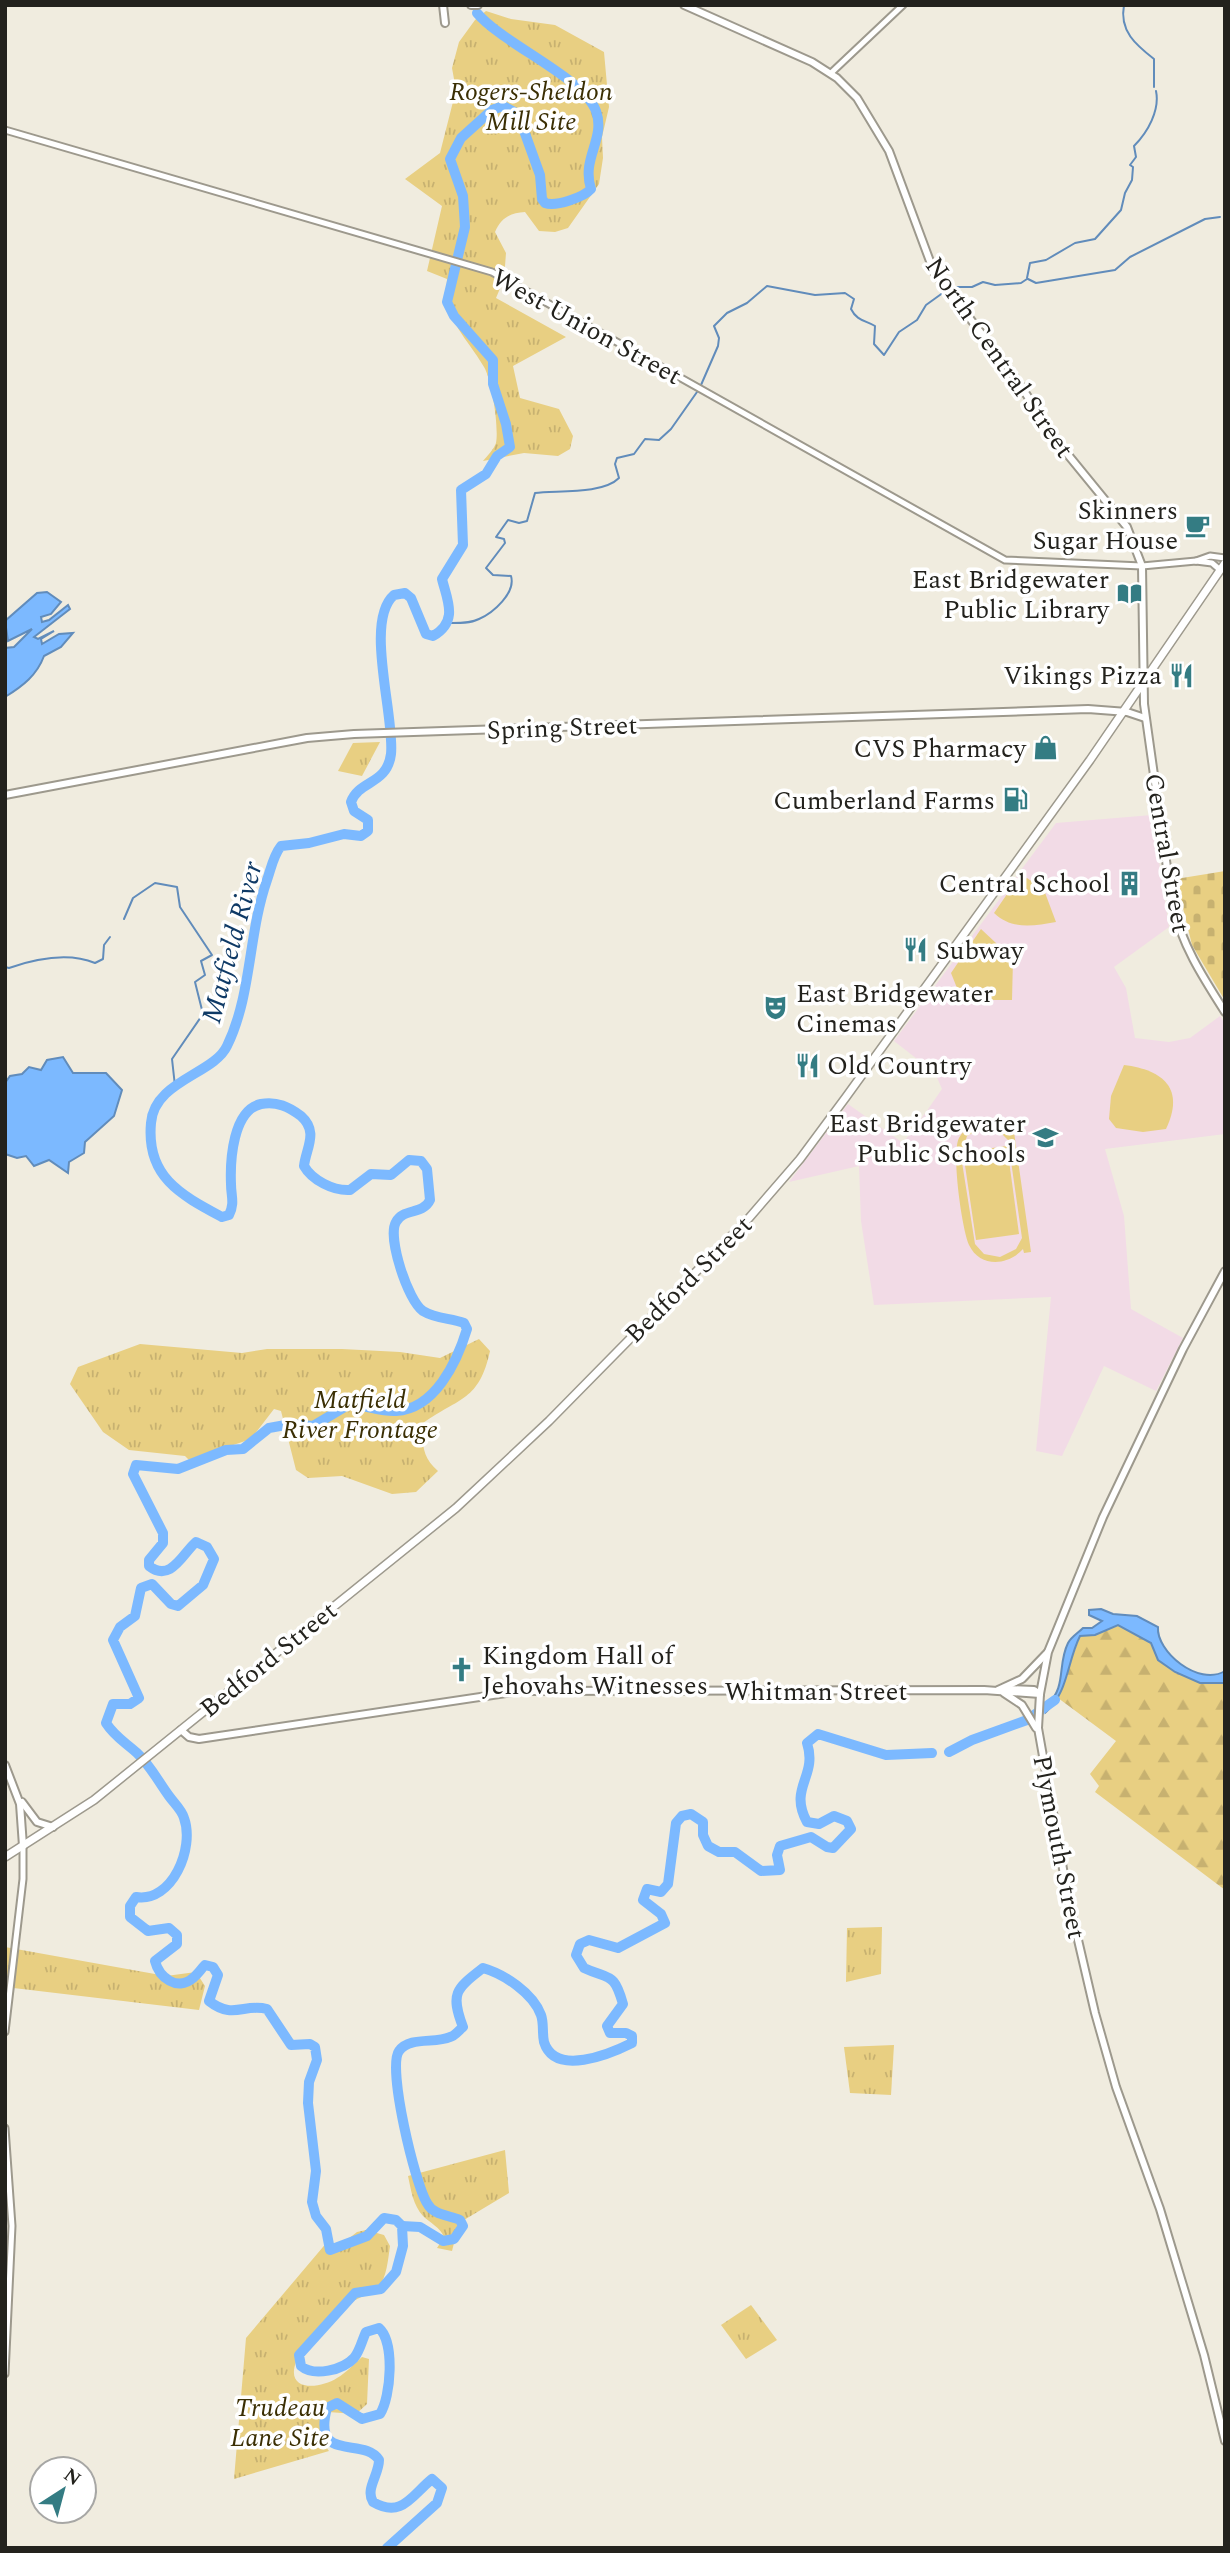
<svg xmlns="http://www.w3.org/2000/svg" width="1230" height="2553" font-family="Spectral,serif">
	<style>
		.education { fill: #f2dbe6 }
		.forest { fill: url(#forest-firs) }
		.cemetery { fill: url(#cemetery-stones) }
		.park { fill: url(#park-tufts) }
		.pitch { fill: #e8cf82; fill-rule: evenodd }
		.water { fill: #7cb9ff; stroke: #618cbb; stroke-width: 2 }
		.lines { fill: none; stroke-linecap: round; stroke-linejoin: round }
		.stream { stroke: #618cbb; stroke-width: 2 }
		.river { stroke: #7cb9ff; stroke-width: 10 }
		.tertiary-casing { stroke: #9d998d; stroke-width: 9 }
		.secondary-casing { stroke: #9d998d; stroke-width: 10 }
		.primary-casing { stroke: #9d998d; stroke-width: 10 }
		.tertiary { stroke: #fff; stroke-width: 5 }
		.secondary { stroke: #fff; stroke-width: 6 }
		.primary { stroke: #fff; stroke-width: 7 }
		.labels { text-anchor: middle; stroke-width: 7; stroke-linejoin: round; paint-order: stroke }
		.park-label { font-size: 26px; font-style: italic; fill: #3b2f04; stroke: #fff }
		.street-label { font-size: 26px; fill: #23221d; stroke: #fff }
		.poi-label { font-size: 26px; fill: #23221d; stroke: #fff; text-anchor: end }
		.water-label { font-size: 28px; font-style: italic; fill: #0f3a66; stroke: #fff }
	</style>
	<defs>
		<pattern id="forest-firs" width="22" height="20" patternUnits="userSpaceOnUse" patternTransform="scale(1.75)"><rect width="22" height="20" fill="#e8cf82"/><path d="M5 1l3.5 6h-7zM16 11l3.5 6h-7z" fill="#c7b170"/></pattern>
		<pattern id="cemetery-stones" width="16" height="16" patternUnits="userSpaceOnUse" patternTransform="scale(1.75)"><rect width="16" height="16" fill="#e8cf82"/><path d="M2 7V4a2 2 0 0 1 4 0v3zM10 15v-3a2 2 0 0 1 4 0v3z" fill="#c7b170"/></pattern>
		<pattern id="park-tufts" width="24" height="20" patternUnits="userSpaceOnUse" patternTransform="scale(1.75)"><rect width="24" height="20" fill="#e8cf82"/><path d="M3 7l-1-3M5 7V3M7 7l1-3M15 17l-1-3M17 17v-4M19 17l1-3" fill="none" stroke="#c7b170"/></pattern>
	</defs>
	<rect width="100%" height="100%" fill="#f0ecdf"/>
	<!-- education -->
	<polygon class="education" points="1152,815 1169,927 1114,967 1126,988 1135,1038 1169,1042 1190,1038 1220,1016 1225,1024 1225,1134 1105,1149 1124,1216 1131,1309 1183,1338 1156,1391 1104,1366 1062,1456 1036,1451 1051,1297 874,1305 861,1221 859,1166 789,1182 848,1104 903,1143 926,1112 942,1089 935,1073 894,1041 1056,823"/>
	<!-- forest -->
	<polygon class="forest" points="1119,1625 1151,1643 1158,1660 1175,1672 1200,1683 1225,1683 1225,1890 1095,1792 1099,1786 1090,1774 1116,1741 1058,1698 1080,1636 1095,1635"/>
	<!-- cemetery -->
	<polygon class="cemetery" points="1225,871 1225,999 1224,999 1192,945 1176,879"/>
	<!-- park -->
	<g class="park">
		<path d="M486 11 511 19 555 25 604 52 609 107 602 137 603 158 599 184 568 228 555 232 539 231 525 212C510 213 501 218 495 232L506 253 504 279 496 298 566 337 513 366 520 398 559 409 573 436 570 449 558 456 524 453 483 461C487 456 494 449 496 443 499 428 492 380 484 367 465 335 444 321 447 279L427 271 442 206 405 179 440 153 456 90 452 68 459 42 475 20Z"/>
		<polygon points="380,742 362,776 338,771 353,743"/>
		<path d="M479 1339 490 1351C479 1401 460 1397 423 1423 422 1444 422 1457 438 1471L416 1492 392 1494 342 1476 308 1478 296 1470 281 1411 274 1409 251 1439 189 1460 185 1456 129 1450 103 1432 70 1384 78 1367 140 1344 242 1353 267 1349H342L400 1352 440 1358Z"/>
		<polygon points="882,1927 881,1974 846,1982 847,1928"/>
		<polygon points="5,1947 166,1976 196,1972 205,1986 199,2010 5,1987"/>
		<polygon points="894,2045 891,2095 850,2093 844,2047"/>
		<path d="M505 2150 509 2193 459 2223 452 2251 437 2248 444 2237C440 2227 430 2223 423 2216 413 2205 411 2190 408 2176Z"/>
		<path d="M366 2230 384 2235 390 2246C388 2259 387 2278 378 2287 371 2294 358 2298 349 2303 327 2317 305 2337 296 2362 285 2392 320 2389 337 2378 346 2373 354 2364 362 2357L369 2359 367 2404 356 2414 328 2412 321 2418V2440L329 2451 234 2479 246 2338 328 2241 332 2247H338L357 2232Z"/>
		<polygon points="751,2305 777,2340 746,2359 721,2325"/>
	</g>
	<!-- pitch -->
	<g class="pitch">
		<path d="M1027 878 1044 890 1056 922C1033 926 1012 930 994 913L1014 884Z"/>
		<polygon points="981,929 1013,959 1012,1000 980,1000 957,988 951,973"/>
		<path d="M1124 1065C1164 1070 1185 1089 1166 1129L1143 1132 1116 1128 1109 1119 1111 1096Z"/>
		<path d="M991 1123 1006 1130V1126L1013 1125 1031 1252 1024 1253 1023 1249C1008 1266 980 1268 969 1245 962 1229 951 1153 959 1138 965 1126 978 1122 991 1123ZM982 1128 999 1131 1008 1140 1022 1238 1016 1249 1000 1257 984 1254 975 1244 961 1156 967 1136Z"/>
		<polygon points="1007,1146 1019,1234 976,1240 963,1152"/>
	</g>
	<!-- water -->
	<g class="water">
		<path d="M47 592 61 602 51 614 41 617 42 622 49 620 68 605 70 609 34 637 38 639 54 631 41 639 42 644 59 634 73 633 61 647 44 656C37 675 23 686 5 697V648L14 647 32 629 8 641 5 621 37 593Z"/>
		<polygon points="63,1057 73,1073 106,1073 122,1090 114,1116 85,1142 84,1153 69,1162 68,1173 49,1160 34,1166 26,1156 17,1158 5,1154 5,1083 10,1076 22,1074 29,1067 41,1070 47,1060"/>
		<path d="M1101 1609 1113 1614 1137 1616 1158 1627C1156 1651 1198 1687 1225 1671V1683H1200L1175 1672 1158 1660 1151 1643 1118 1625 1095 1635 1080 1636C1067 1662 1068 1693 1046 1712L1047 1705C1067 1687 1057 1665 1068 1643 1071 1637 1078 1633 1083 1628H1092L1102 1621 1089 1615V1610Z"/>
	</g>
	<g class="lines">
		<!-- stream -->
		<g class="stream">
			<path d="M1124 5C1119 31 1136 45 1154 59V87"/>
			<path d="M1027 278 1030 263 1046 260 1075 243 1095 239 1121 210 1125 193 1132 180 1133 167 1130 165 1136 157 1134 146C1148 132 1160 110 1156 91"/>
			<polyline points="1028,279 1036,283 1115,270 1130,257 1205,219 1220,217"/>
			<path d="M701 385 718 346 719 338 714 326 727 313 747 303 767 286 815 295 845 293 854 299 851 309C857 321 865 320 875 326L874 344 884 355 899 332 917 320 926 305 951 287H972L983 282 995 285 1021 283 1027 279"/>
			<path d="M445 623C456 623 469 624 479 619 493 613 516 593 511 576L493 575 486 568 505 543 504 539 496 537 508 520 519 523 527 521 535 493C555 490 602 495 619 478L615 464 617 458 634 454 645 439 659 440 671 429 697 392"/>
			<polyline points="124,919 133,898 155,883 177,887 180,907 212,955 201,961 205,975 195,982 203,1014 172,1059 175,1086"/>
			<path d="M5 967 9 968C35 959 68 952 95 963L103 959 104 945 110 937"/>
		</g>
		<!-- river -->
		<g class="river">
			<polyline points="949,1752 972,1740 1027,1720 1055,1700"/>
			<path d="M402 2226 420 2227 443 2241 454 2239 463 2226 460 2220C448 2215 433 2215 427 2203 415 2184 387 2067 399 2051 410 2036 435 2044 450 2037 455 2036 459 2030 463 2027 450 1993 456 1989 483 1968 504 1974 533 1993 541 2015 544 2023 542 2033 544 2042 555 2077 610 2054 632 2043V2036L626 2033H610L607 2026 623 2004C614 1972 610 1980 584 1968L576 1955 580 1944 589 1940 618 1948 665 1923 661 1914 643 1900 647 1889 661 1892 668 1884 676 1823 682 1816 691 1814 703 1822V1835L708 1846 719 1852H735L761 1871 780 1870 777 1855 780 1846 811 1837 827 1847 833 1848 851 1829 847 1821 834 1816 819 1824 807 1822C788 1787 818 1777 807 1743L818 1734 886 1755 932 1753"/>
			<path d="M387 2548 437 2503 442 2488 432 2479C412 2495 402 2519 373 2502 365 2489 379 2475 379 2460 364 2436 312 2464 327 2408L337 2403 362 2419 380 2414C391 2397 395 2342 379 2328L366 2332C362 2340 360 2351 354 2358 343 2370 314 2377 301 2366L299 2355 355 2293 381 2289 396 2272 403 2246 402 2226 396 2220 384 2218 367 2236 330 2250 326 2229 316 2216 312 2202 316 2171 308 2103 309 2082 317 2060 315 2047 310 2044 291 2045 267 2009C244 2003 233 2020 209 2001L218 1975 213 1967 205 1965C201 1969 198 1974 193 1978 177 1992 159 1977 155 1961L177 1944V1935L169 1928 148 1931 130 1917V1906L136 1897C172 1903 195 1848 184 1818 182 1810 174 1803 169 1796 158 1781 150 1765 137 1753 125 1742 115 1737 106 1723L113 1704H130L139 1698 113 1640 120 1627 135 1616 141 1588 152 1584 171 1604 178 1606 203 1585 214 1559 207 1547 196 1542C183 1553 171 1583 149 1566V1560L163 1543V1533L133 1474 136 1465 178 1469 226 1450 243 1449 269 1428 291 1424 313 1426 348 1405C364 1404 379 1412 396 1411 435 1409 457 1362 467 1329L464 1323C451 1318 436 1319 423 1311 408 1301 387 1237 396 1222 403 1208 423 1215 430 1200L427 1169 421 1161 409 1160 391 1175 371 1174 350 1190C333 1191 312 1180 304 1166 306 1148 319 1132 301 1116 289 1107 277 1101 261 1104 233 1110 230 1160 231 1184 231 1196 235 1203 229 1215L222 1217C181 1195 146 1177 151 1123 154 1081 214 1074 227 1046 252 995 248 934 267 880 271 869 273 856 281 846L309 843 344 834 361 836 368 831V820L354 811 351 802C359 780 387 785 391 754 395 716 364 621 394 595L405 593 411 598 426 634 433 636C459 621 447 600 442 579L463 545 461 490 486 474 497 456 510 447 506 424 493 384V360L454 316 447 302 465 227 463 196 450 159 461 138 492 110 503 106 518 114 540 175 542 199 545 203C556 207 584 197 591 189 581 158 606 139 596 111 583 77 503 44 477 13"/>
		</g>
		<defs>
			<g id="tertiary">
				<polyline points="831,73 903,5"/>
				<polyline points="5,130 492,272 1005,560 1142,566 1196,561 1212,563 1219,569"/>
				<polyline points="1196,561 1210,556 1225,558"/>
				<polyline points="5,2032 23,1879 23,1846"/>
				<polyline points="5,2128 12,2226 5,2374"/>
			</g>
			<g id="secondary">
				<polyline points="443,5 445,23"/>
				<polyline points="471,5 478,5"/>
				<path d="M684 5 812 62 837 78 857 98 889 151 934 272 1012 373 1060 445 1127 527 1142 566 1144 704 1172 903C1182 945 1202 976 1225 1012"/>
				<polyline points="5,795 307,738 354,734 1088,709 1127,712 1145,718"/>
				<polyline points="1225,1271 1183,1349 1103,1517 1048,1652 1040,1694 1038,1728 1068,1897 1095,2013 1116,2087 1160,2209 1204,2355 1225,2441"/>
				<polyline points="1008,1689 1034,1690 1040,1694"/>
				<polyline points="998,1690 1022,1679 1047,1653"/>
				<polyline points="1004,1693 1022,1705 1036,1728"/>
				<polyline points="181,1730 189,1737 199,1739 520,1691 984,1690 1040,1694"/>
				<polyline points="5,1765 20,1804 23,1846"/>
				<polyline points="22,1802 37,1822 53,1827"/>
			</g>
			<polyline id="primary" points="5,1857 94,1800 456,1508 549,1421 749,1218 800,1159 846,1097 1090,760 1225,563"/>
		</defs>
		<!-- tertiary casing -->
		<use href="#tertiary" class="tertiary-casing"/>
		<!-- secondary casing -->
		<use href="#secondary" class="secondary-casing"/>
		<!-- primary casing -->
		<use href="#primary" class="primary-casing"/>
		<!-- tertiary -->
		<use href="#tertiary" class="tertiary"/>
		<!-- secondary -->
		<use href="#secondary" class="secondary"/>
		<!-- primary -->
		<use href="#primary" class="primary"/>
	</g>
	<!-- icons -->
	<defs>
		<symbol id="cafe-bare" viewBox="-9 -9 18 18"><path d="M-5.5-4.5H6V0H3Q3 3.5 0 3.5H-2.5Q-5.5 3.5-5.5 0ZM3-3.2v2h1.7v-2ZM-6 4.5H4V6H-6Z" fill="#347c83" stroke="#fff" stroke-width="2.5" paint-order="stroke"/></symbol>
		<symbol id="library-bare" viewBox="-9 -9 18 18"><path d="M-6-4Q-3-5.5-.7-3.5V5Q-3 3-6 4ZM6-4Q3-5.5 .7-3.5V5Q3 3 6 4Z" fill="#347c83" stroke="#fff" stroke-width="2.5" paint-order="stroke"/></symbol>
		<symbol id="restaurant-bare" viewBox="-9 -9 18 18"><path d="M-5-6h1v4h1v-4h1v4h1v-4h1v5L-1.5 .5V6h-2V.5L-5-1ZM5-6V6H3V1.5H1.5Q1.5-4 5-6Z" fill="#347c83" stroke="#fff" stroke-width="2.5" paint-order="stroke"/></symbol>
		<symbol id="shop-bare" viewBox="-9 -9 18 18"><path d="M-5-2.5h2.3a2.7 3.5 0 0 1 5.4 0H5L5.5 6h-11ZM-1.5-2.5h3a1.5 2.3 0 0 0-3 0Z" fill="#347c83" stroke="#fff" stroke-width="2.5" paint-order="stroke"/></symbol>
		<symbol id="fuel-bare" viewBox="-9 -9 18 18"><path d="M-5.5-6h7V0h2V4h1.3V-2.5L3-4.5l.8-.8L6-3V5H2.5V1h-1V6h-7ZM-4.2-4.7v3.2H.2V-4.7Z" fill="#347c83" stroke="#fff" stroke-width="2.5" paint-order="stroke"/></symbol>
		<symbol id="building-bare" viewBox="-9 -9 18 18"><path d="M-4-6H4V6H1V3H-1V6H-4ZM-2.5-4.3h1.7v1.8h-1.7ZM.8-4.3h1.7v1.8H.8ZM-2.5-1h1.7V.8h-1.7ZM.8-1h1.7V.8H.8Z" fill="#347c83" stroke="#fff" stroke-width="2.5" paint-order="stroke"/></symbol>
		<symbol id="theatre-bare" viewBox="-9 -9 18 18"><path d="M-5-5.5Q0-4 5-5.5V0Q5 5 0 6Q-5 5-5 0ZM-3.3-2.5H-1v1.5H-3.3ZM1-2.5H3.3v1.5H1ZM-2.8 1Q0 5.5 2.8 1Z" fill="#347c83" stroke="#fff" stroke-width="2.5" paint-order="stroke"/></symbol>
		<symbol id="school-bare" viewBox="-9 -9 18 18"><path d="M0-5L7-2L0 1L-7-2ZM-4 1L0 2.5L4 1V4Q0 6-4 4Z" fill="#347c83" stroke="#fff" stroke-width="2.5" paint-order="stroke"/></symbol>
		<symbol id="church-bare" viewBox="-9 -9 18 18"><path d="M-1.2-6h2.4v3.5h3.3v2.4h-3.3V6h-2.4V-.1h-3.3v-2.4h3.3Z" fill="#347c83" stroke="#fff" stroke-width="2.5" paint-order="stroke"/></symbol>
	</defs>
	<g fill-rule="evenodd">
		<use href="#cafe-bare" x="1180" y="508" width="35" height="35"/>
		<use href="#library-bare" x="1112" y="576" width="35" height="35"/>
		<use href="#restaurant-bare" x="1164" y="658" width="35" height="35"/>
		<use href="#shop-bare" x="1028" y="730" width="35" height="35"/>
		<use href="#fuel-bare" x="998" y="782" width="35" height="35"/>
		<use href="#building-bare" x="1112" y="866" width="35" height="35"/>
		<use href="#restaurant-bare" x="898" y="932" width="35" height="35"/>
		<use href="#theatre-bare" x="758" y="990" width="35" height="35"/>
		<use href="#restaurant-bare" x="790" y="1048" width="35" height="35"/>
		<use href="#school-bare" x="1028" y="1120" width="35" height="35"/>
		<use href="#church-bare" x="444" y="1652" width="35" height="35"/>
	</g>
	<g class="labels">
		<!-- park labels -->
		<g class="park-label">
			<text x="531" y="100">Rogers-Sheldon<tspan x="531" dy="30">Mill Site</tspan></text>
			<text x="360" y="1408">Matfield<tspan x="360" dy="30">River Frontage</tspan></text>
			<text x="280" y="2416">Trudeau<tspan x="280" dy="30">Lane Site</tspan></text>
		</g>
		<!-- street labels -->
		<g class="street-label">
			<text transform="translate(587 326) rotate(29)" y="9">West Union Street</text>
			<text transform="translate(1000 357) rotate(55)" y="9">North Central Street</text>
			<text transform="translate(562 727) rotate(-2)" y="9">Spring Street</text>
			<text transform="translate(1168 853) rotate(80)" y="9">Central Street</text>
			<text transform="translate(688 1279) rotate(-45)" y="9">Bedford Street</text>
			<text transform="translate(268 1659) rotate(-39)" y="9">Bedford Street</text>
			<text x="816" y="1700">Whitman Street</text>
			<text transform="translate(1060 1847) rotate(79)" y="9">Plymouth Street</text>
		</g>
		<!-- poi labels -->
		<g class="poi-label">
			<text x="1178" y="519">Skinners<tspan x="1178" dy="30">Sugar House</tspan></text>
			<text x="1109" y="588">East Bridgewater<tspan x="1109" dy="30">Public Library</tspan></text>
			<text x="1162" y="684">Vikings Pizza</text>
			<text x="1026" y="757">CVS Pharmacy</text>
			<text x="995" y="809">Cumberland Farms</text>
			<text x="1110" y="892">Central School</text>
			<text x="936" y="959" text-anchor="start">Subway</text>
			<text x="796" y="1002" text-anchor="start">East Bridgewater<tspan x="796" dy="30">Cinemas</tspan></text>
			<text x="827" y="1074" text-anchor="start">Old Country</text>
			<text x="1026" y="1132">East Bridgewater<tspan x="1026" dy="30">Public Schools</tspan></text>
			<text x="482" y="1664" text-anchor="start">Kingdom Hall of<tspan x="482" dy="30">Jehovahs Witnesses</tspan></text>
		</g>
		<!-- water labels -->
		<g class="water-label">
			<text transform="translate(231 942) rotate(-75)" y="10">Matfield River</text>
		</g>
	</g>
	<!-- border -->
	<rect width="1230" height="2553" fill="none" stroke="#23221d" stroke-width="14"/>
	<!-- north arrow -->
	<g transform="translate(63 2490) rotate(36)"><circle r="33" fill="#ffffff" stroke="#a7a7a5" stroke-width="2"/>
	<path d="M0-5L12 26L0 18L-12 26Z" fill="#347c83"/>
	<text y="-10" font-size="19" font-weight="bold" text-anchor="middle" fill="#23221d">N</text>
	</g>
</svg>
